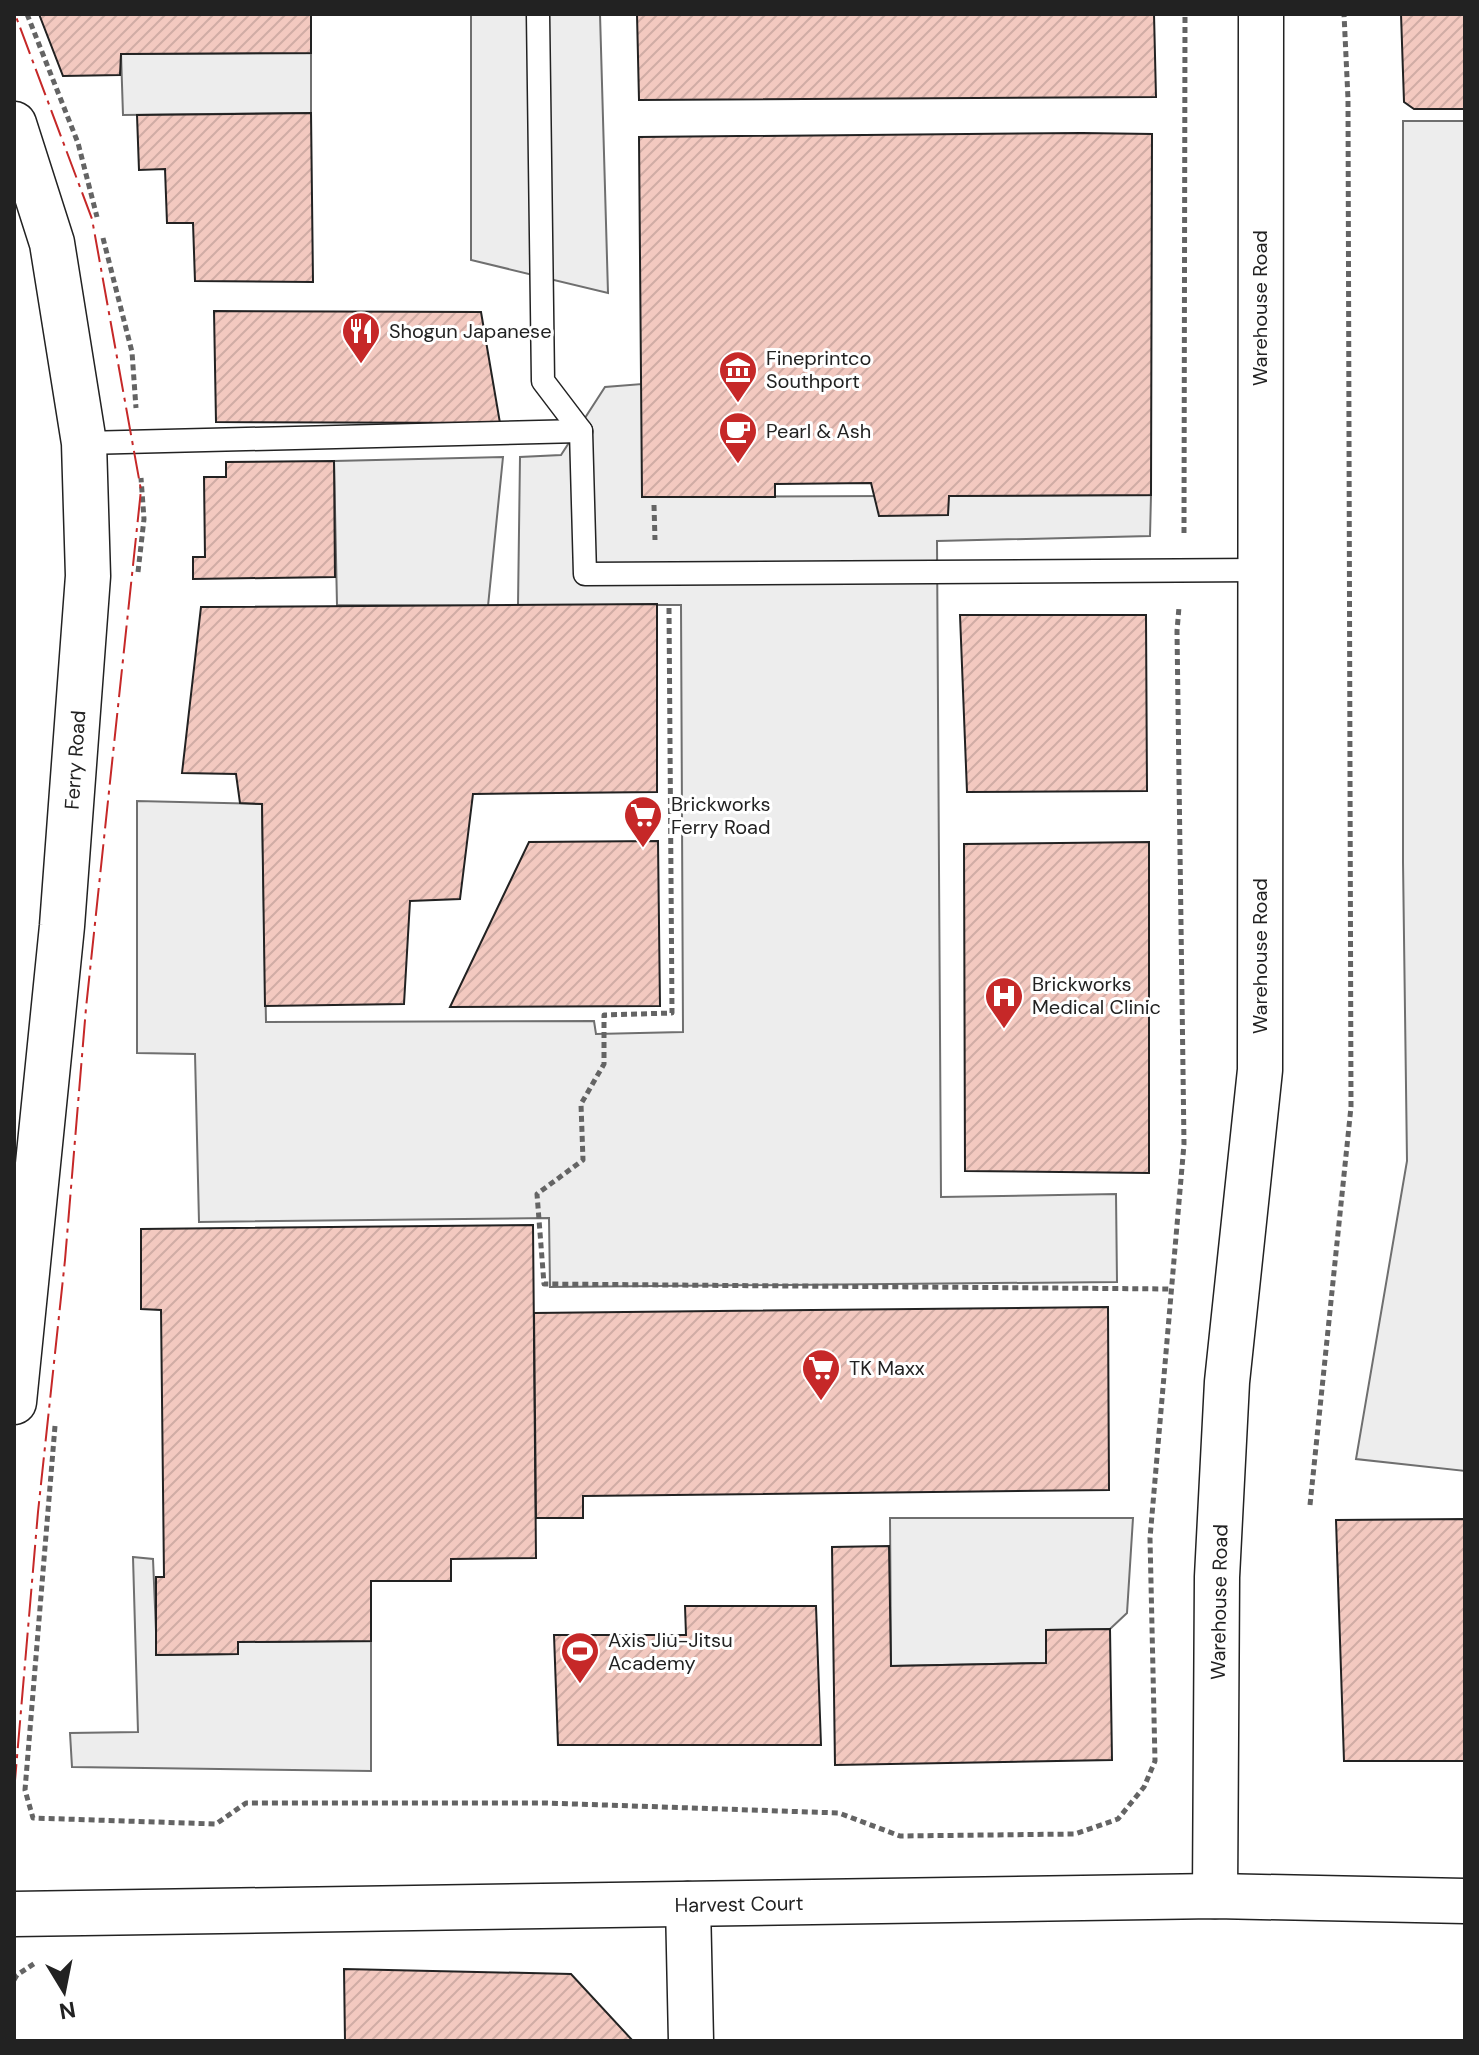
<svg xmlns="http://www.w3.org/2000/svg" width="1479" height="2055" font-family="'DM Sans',sans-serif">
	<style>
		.parking { fill: #ededed; stroke: #6f6f6f; stroke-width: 2 }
		.building { fill: url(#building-hatch); stroke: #222; stroke-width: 2 }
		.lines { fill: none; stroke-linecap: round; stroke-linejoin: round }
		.service-casing { stroke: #222; stroke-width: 25 }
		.minor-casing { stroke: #222; stroke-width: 47 }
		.primary-casing { stroke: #222; stroke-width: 47 }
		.path { stroke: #646464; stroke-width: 5; stroke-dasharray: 6 4; stroke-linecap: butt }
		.service { stroke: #fff; stroke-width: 22 }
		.minor { stroke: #fff; stroke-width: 44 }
		.primary { stroke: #fff; stroke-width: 44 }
		.power { stroke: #c62828; stroke-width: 2; stroke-dasharray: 28 6 4 6; stroke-linecap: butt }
		.labels { text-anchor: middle; stroke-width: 6; stroke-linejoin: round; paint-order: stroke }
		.street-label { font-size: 20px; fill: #222; stroke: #fff }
		.poi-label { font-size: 20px; fill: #222; stroke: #fff; text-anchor: start }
	</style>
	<defs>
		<pattern id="building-hatch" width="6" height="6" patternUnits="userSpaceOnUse" patternTransform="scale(2)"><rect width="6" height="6" fill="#f3c9c0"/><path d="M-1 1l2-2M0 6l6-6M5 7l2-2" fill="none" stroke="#d0aca5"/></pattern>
	</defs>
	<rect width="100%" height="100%" fill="#fff"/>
	<!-- parking -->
	<g class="parking">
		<polygon points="471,14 600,14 608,293 471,260"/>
		<polygon points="311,53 311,113 123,115 121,54"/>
		<polygon points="1403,121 1465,121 1465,1471 1356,1459 1407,1161 1403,862"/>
		<polygon points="642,384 643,497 1151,495 1150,536 937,541 941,1197 1116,1194 1117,1282 550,1287 549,1218 199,1222 195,1054 137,1053 137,801 262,804 266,1022 594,1021 596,1034 683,1032 681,605 518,605 520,457 561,455 605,387"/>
		<polygon points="503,457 488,606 337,605 334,461"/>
		<polygon points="890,1518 1133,1518 1127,1613 1110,1629 1046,1630 1046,1663 891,1666"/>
		<polygon points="133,1557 153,1559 157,1655 237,1654 238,1642 371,1641 371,1771 72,1767 70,1733 138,1732"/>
	</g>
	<!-- building -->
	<g class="building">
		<polygon points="39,14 311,14 311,53 121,54 120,75 63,76"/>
		<polygon points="637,14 1154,14 1156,97 639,100"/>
		<polygon points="1401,14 1465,14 1465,109 1414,109 1404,102"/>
		<polygon points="311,113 313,282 195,281 193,223 167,223 165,169 139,170 137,115"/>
		<polygon points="1082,133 1152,134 1151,495 949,496 948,515 879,516 871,483 775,484 775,497 642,497 639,137"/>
		<polygon points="214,311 481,312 500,423 216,422"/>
		<polygon points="334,461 335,577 193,579 193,557 205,557 204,477 226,477 226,462"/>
		<polygon points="657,604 657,792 473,794 460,899 410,901 404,1004 265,1006 262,804 240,803 236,774 182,773 201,607"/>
		<polygon points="960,615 1146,615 1147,791 967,792"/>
		<polygon points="658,841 660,1006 450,1007 529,842"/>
		<polygon points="1149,842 1149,1173 965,1171 964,844"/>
		<polygon points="533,1225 536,1558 451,1559 451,1581 371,1581 371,1641 238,1642 238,1654 156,1655 156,1577 164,1577 161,1310 141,1309 141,1229"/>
		<polygon points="1108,1307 1109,1490 583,1496 583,1518 536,1518 534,1313"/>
		<polygon points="1465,1519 1465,1761 1344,1761 1336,1520"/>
		<polygon points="889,1546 891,1666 1046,1663 1046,1630 1110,1629 1112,1760 835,1765 832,1547"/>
		<polygon points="685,1606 816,1606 821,1745 558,1745 554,1635 686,1635"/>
		<polygon points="344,1969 571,1974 633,2041 345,2041"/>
	</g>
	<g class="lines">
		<defs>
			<g id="service">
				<polyline points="538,14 543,381 581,431 585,574 1259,570"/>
				<polyline points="84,443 581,431"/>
			</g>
			<g id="minor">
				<polyline points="1215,1896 1217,1577 1227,1382 1260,1070 1261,14"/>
				<polyline points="688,1904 691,2041"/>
				<polyline points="14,1914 1215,1896 1465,1901"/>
			</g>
			<polyline id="primary" points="14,124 52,243 84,443 88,576 62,926 14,1402"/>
		</defs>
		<!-- service casing -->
		<use href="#service" class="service-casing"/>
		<!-- minor casing -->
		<use href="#minor" class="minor-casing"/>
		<!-- primary casing -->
		<use href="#primary" class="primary-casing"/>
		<!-- path -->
		<g class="path">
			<polyline points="27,14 78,143 97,217"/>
			<polyline points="103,238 132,352 136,408"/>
			<polyline points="654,505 655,540"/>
			<polyline points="1184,533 1185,14"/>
			<polyline points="138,572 144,519 141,478"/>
			<polyline points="669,608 672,1013 604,1015 604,1064 581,1104 583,1160 537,1194 544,1284 1172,1289"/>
			<polyline points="55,1426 25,1790 33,1818 216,1824 246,1803 546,1803 839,1813 900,1836 1075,1834 1118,1819 1144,1787 1155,1761 1150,1538 1184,1144 1177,631 1179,607"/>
			<polyline points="1310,1505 1351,1107 1348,99 1344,14"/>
			<polyline points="14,1980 17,1975 35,1963"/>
		</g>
		<!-- service -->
		<use href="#service" class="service"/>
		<!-- minor -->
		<use href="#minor" class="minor"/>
		<!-- primary -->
		<use href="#primary" class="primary"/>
		<!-- power -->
		<polyline class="power" points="14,1792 38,1512 65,1260 86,1008 141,490 92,219 15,14"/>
	</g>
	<!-- icons -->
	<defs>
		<symbol id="restaurant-pin" viewBox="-11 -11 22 30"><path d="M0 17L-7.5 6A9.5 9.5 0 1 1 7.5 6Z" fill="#c62828" stroke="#fff"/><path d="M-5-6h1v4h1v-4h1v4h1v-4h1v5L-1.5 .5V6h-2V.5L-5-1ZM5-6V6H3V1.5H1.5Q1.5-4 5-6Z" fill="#fff"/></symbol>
		<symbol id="museum-pin" viewBox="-11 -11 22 30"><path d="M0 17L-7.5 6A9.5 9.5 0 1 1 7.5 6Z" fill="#c62828" stroke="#fff"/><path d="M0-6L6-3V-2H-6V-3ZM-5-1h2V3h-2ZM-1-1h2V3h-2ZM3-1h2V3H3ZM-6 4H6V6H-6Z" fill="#fff"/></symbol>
		<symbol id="cafe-pin" viewBox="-11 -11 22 30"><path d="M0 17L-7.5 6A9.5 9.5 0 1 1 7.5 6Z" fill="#c62828" stroke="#fff"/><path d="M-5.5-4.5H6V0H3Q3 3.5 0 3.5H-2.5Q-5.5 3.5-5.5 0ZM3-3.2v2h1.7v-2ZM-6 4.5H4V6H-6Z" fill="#fff"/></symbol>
		<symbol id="supermarket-pin" viewBox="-11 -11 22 30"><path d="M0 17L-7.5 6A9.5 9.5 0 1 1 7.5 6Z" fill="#c62828" stroke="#fff"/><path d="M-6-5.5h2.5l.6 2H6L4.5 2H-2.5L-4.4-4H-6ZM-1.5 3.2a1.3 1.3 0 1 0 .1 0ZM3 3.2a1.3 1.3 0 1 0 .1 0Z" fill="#fff"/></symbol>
		<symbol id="hospital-pin" viewBox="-11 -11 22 30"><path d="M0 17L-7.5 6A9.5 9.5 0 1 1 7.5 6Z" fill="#c62828" stroke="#fff"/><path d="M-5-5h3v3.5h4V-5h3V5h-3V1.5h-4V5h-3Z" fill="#fff"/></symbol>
		<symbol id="stadium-pin" viewBox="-11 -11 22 30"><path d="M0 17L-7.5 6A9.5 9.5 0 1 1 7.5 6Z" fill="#c62828" stroke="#fff"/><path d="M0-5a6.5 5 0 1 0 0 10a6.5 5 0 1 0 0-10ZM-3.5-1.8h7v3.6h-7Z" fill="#fff"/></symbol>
	</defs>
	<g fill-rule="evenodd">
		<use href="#restaurant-pin" x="339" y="309" width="44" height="60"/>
		<use href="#museum-pin" x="716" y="348" width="44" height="60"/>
		<use href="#cafe-pin" x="716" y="409" width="44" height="60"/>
		<use href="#supermarket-pin" x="621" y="793" width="44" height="60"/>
		<use href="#hospital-pin" x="982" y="974" width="44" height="60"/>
		<use href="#supermarket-pin" x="799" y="1346" width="44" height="60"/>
		<use href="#stadium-pin" x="558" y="1629" width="44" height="60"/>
	</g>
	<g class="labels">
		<!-- street labels -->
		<g class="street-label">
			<text transform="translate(1260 308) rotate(-90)" y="7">Warehouse Road</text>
			<text transform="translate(75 760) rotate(-86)" y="7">Ferry Road</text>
			<text transform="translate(1260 956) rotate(-90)" y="7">Warehouse Road</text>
			<text transform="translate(1219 1602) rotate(-89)" y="7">Warehouse Road</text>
			<text transform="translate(739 1904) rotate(-1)" y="7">Harvest Court</text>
		</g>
		<!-- poi labels -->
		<g class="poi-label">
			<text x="389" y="338">Shogun Japanese</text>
			<text x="766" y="365">Fineprintco<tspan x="766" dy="23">Southport</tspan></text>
			<text x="766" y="438">Pearl &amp; Ash</text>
			<text x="671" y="811">Brickworks<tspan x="671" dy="23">Ferry Road</tspan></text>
			<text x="1032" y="991">Brickworks<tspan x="1032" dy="23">Medical Clinic</tspan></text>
			<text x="849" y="1375">TK Maxx</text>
			<text x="608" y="1647">Axis Jiu-Jitsu<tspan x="608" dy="23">Academy</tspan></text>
		</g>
	</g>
	<!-- border -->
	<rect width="1479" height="2055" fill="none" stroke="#222222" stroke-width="32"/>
	<!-- north arrow -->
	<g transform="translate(64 1991) rotate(170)" stroke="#ffffff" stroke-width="6" paint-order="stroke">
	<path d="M0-6L14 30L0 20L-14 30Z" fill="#222222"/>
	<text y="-12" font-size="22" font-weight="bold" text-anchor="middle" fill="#222222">N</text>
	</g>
</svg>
